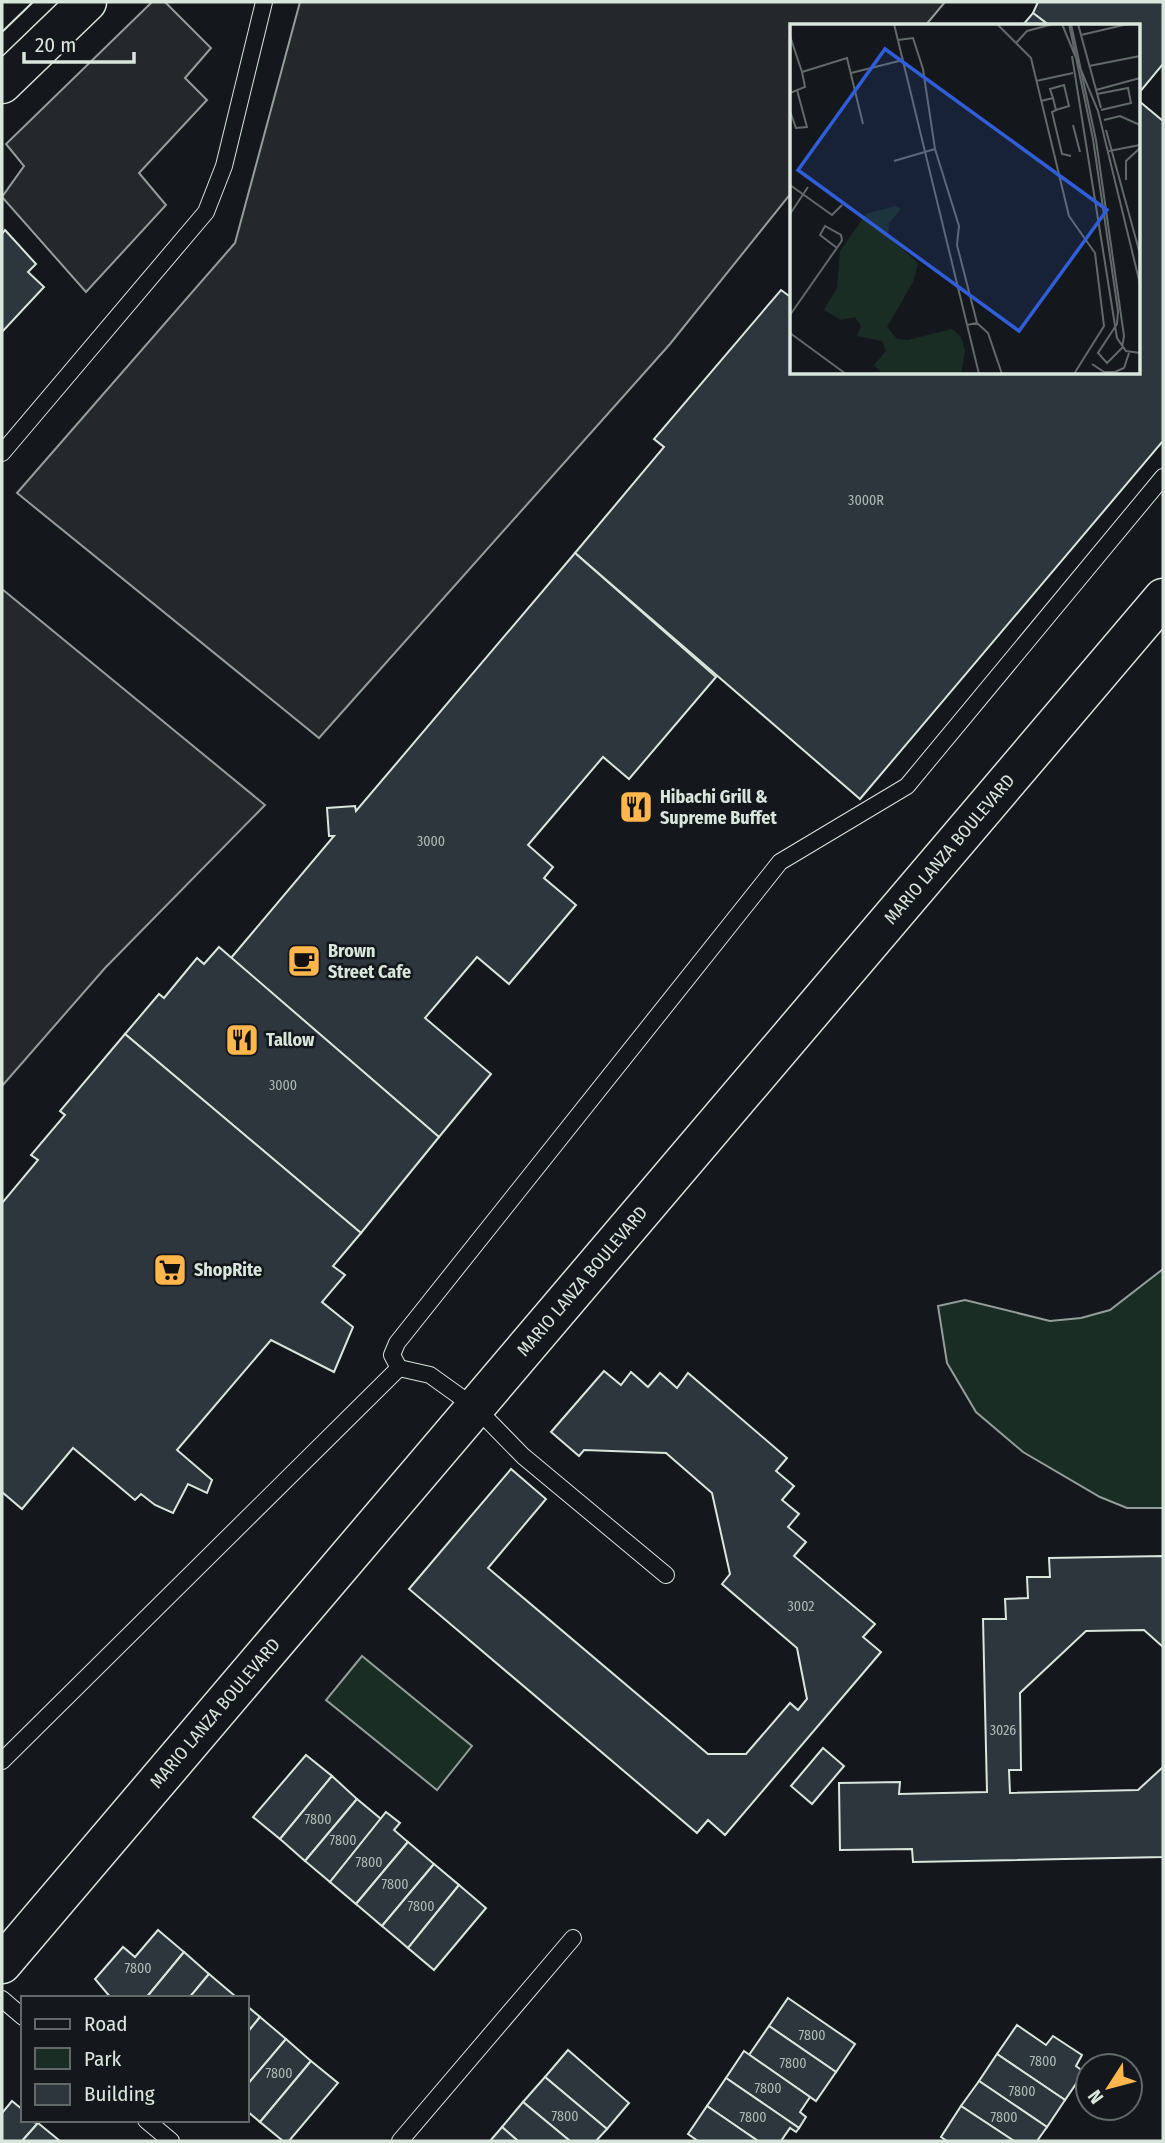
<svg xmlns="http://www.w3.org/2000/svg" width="1165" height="2143" font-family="'Fira Sans Condensed',sans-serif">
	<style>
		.green { fill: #1a2d24; stroke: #939e99; stroke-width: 2 }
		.parking { fill: #24282b; stroke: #939e99; stroke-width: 2 }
		.building { fill: #2c363c; stroke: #d8e6dc; stroke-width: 2 }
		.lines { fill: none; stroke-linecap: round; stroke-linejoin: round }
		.service-casing { stroke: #d8e6dc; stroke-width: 18 }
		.tertiary-casing { stroke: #d8e6dc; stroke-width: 41 }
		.service { stroke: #14181c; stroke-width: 16 }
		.tertiary { stroke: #14181c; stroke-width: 38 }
		.tram { stroke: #d8e6dc; stroke-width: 2 }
		.labels { text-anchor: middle; stroke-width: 5; stroke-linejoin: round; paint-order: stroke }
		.number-label { font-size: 14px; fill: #adbab4 }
		.poi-label { font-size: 18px; font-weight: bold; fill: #d8e6dc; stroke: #14181c; text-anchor: start }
		.street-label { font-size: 18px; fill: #d8e6dc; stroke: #14181c }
		.inset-road { fill: none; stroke: #626a69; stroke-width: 2 }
		.view { fill: #305dd8; fill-opacity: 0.15; stroke: #305dd8; stroke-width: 3.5 }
		.inset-edge { fill: none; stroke: #d8e6dc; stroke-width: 3.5 }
	</style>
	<rect width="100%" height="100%" fill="#14181c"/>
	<!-- green -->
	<g class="green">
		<polygon points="1163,1269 1163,1508 1127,1508 1100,1497 1023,1452 976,1412 947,1363 938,1306 965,1300 1050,1321 1081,1318 1110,1310"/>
		<polygon points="362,1656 472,1746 437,1790 326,1700"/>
	</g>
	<!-- parking -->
	<g class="parking">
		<polygon points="152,2 165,2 211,48 185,78 207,100 139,173 166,205 86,292 2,197 24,166 6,144"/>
		<polygon points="300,2 945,2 925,26 792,26 792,192 670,344 319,738 17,493 235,243"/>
		<polygon points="2,589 265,805 105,968 2,1086"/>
	</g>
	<!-- building -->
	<g class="building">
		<polygon points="1038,2 1163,2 1163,64 1139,93 1139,26 1050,26 1033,13"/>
		<polygon points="1033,13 1050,26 1022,26"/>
		<polygon points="1139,101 1163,121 1163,441 860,799 575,553 664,447 654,439 781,290 792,298 792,373 1139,373"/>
		<polygon points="5,230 36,264 28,272 44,287 2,332 2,234"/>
		<polygon points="575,553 716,677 629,779 603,757 528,845 553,867 544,878 576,905 509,984 477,957 425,1018 491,1074 439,1137 231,958 334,836 329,836 327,808 355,806 356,811"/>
		<polygon points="219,947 439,1137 361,1233 125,1034 159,994 164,998 197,958 204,964"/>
		<polygon points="125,1034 361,1233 333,1266 345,1275 322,1302 353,1327 334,1372 271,1340 177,1450 212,1480 207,1493 188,1484 173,1513 155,1505 141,1494 135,1500 73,1448 22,1509 2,1492 2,1203 38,1160 31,1155 65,1115 60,1111"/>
		<polygon points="604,1371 621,1385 631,1372 648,1387 660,1373 677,1388 688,1373 787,1458 776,1471 794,1486 782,1500 799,1514 788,1527 806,1542 794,1556 875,1624 863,1637 881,1652 725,1835 708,1820 697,1833 409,1589 511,1469 546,1499 488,1568 708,1754 746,1754 790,1703 798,1710 807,1699 797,1648 722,1584 730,1574 712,1493 666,1453 584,1450 579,1456 551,1432"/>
		<polygon points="1163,1556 1163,1647 1144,1630 1086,1631 1020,1693 1021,1770 1009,1770 1010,1793 1138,1790 1163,1767 1163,1857 913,1862 912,1849 840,1850 839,1783 900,1782 899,1794 987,1792 983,1619 1006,1619 1005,1599 1028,1598 1027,1577 1050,1577 1049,1558"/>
		<polygon points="823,1748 844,1766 812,1804 791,1786"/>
		<polygon points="306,1755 332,1776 280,1839 253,1817"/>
		<polygon points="332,1776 357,1799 305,1861 280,1839"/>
		<polygon points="357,1799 381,1819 330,1882 305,1861"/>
		<polygon points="386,1812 400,1823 394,1830 408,1842 356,1904 330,1882"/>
		<polygon points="408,1842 434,1864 382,1926 356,1904"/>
		<polygon points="434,1864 459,1885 408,1948 382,1926"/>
		<polygon points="459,1885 486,1908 434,1970 408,1948"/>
		<polygon points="158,1930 184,1952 146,1998 111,1998 95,1979 123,1947 135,1957"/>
		<polygon points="184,1952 209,1974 189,1998 146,1998"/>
		<polygon points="209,1974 235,1996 233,1998 189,1998"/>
		<polygon points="788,1998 855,2044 836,2072 769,2026"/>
		<polygon points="247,2006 260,2017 247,2033"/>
		<polygon points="260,2017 286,2039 247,2085 247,2033"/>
		<polygon points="1017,2025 1046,2045 1053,2036 1082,2055 1076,2066 1084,2072 1065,2100 997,2054"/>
		<polygon points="769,2026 836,2072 816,2101 749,2055"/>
		<polygon points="286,2039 311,2061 260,2122 247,2111 247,2085"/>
		<polygon points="568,2050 629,2103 607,2129 545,2077"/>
		<polygon points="744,2051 810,2097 800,2112 806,2117 799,2128 726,2078"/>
		<polygon points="997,2054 1065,2100 1047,2127 979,2081"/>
		<polygon points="311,2061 338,2083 289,2141 283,2141 260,2122"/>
		<polygon points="545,2077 607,2129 596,2141 570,2141 523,2102"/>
		<polygon points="726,2078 799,2128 796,2132 790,2128 781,2141 758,2141 707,2106"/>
		<polygon points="979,2081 1047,2127 1037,2141 1014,2141 961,2106"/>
		<polygon points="12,2101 23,2110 23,2120 38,2123 22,2141 2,2141 2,2113"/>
		<polygon points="523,2102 570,2141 518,2141 502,2127"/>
		<polygon points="707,2106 758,2141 698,2141 688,2134"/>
		<polygon points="961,2106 1014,2141 947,2141 941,2137"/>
		<polygon points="38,2123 60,2141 22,2141"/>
		<polygon points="502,2127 518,2141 490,2141"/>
	</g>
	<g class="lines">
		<defs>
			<g id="service">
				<polyline points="2,453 206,212 224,166 264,2"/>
				<polyline points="399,1368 392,1355 397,1343 780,862 907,786 1163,477"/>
				<polyline points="399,1368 430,1375 476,1408 523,1456 666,1575"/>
				<polyline points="2,1761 399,1368"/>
				<polyline points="2,1999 23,2017"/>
				<polyline points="146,2120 171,2141"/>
				<polyline points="400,2141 573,1938"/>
			</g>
			<g id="tertiary">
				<polyline points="2,84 87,2"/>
				<path id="s1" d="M2 1964 1163 598"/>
			</g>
		</defs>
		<!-- service casing -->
		<use href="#service" class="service-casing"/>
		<!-- tertiary casing -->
		<use href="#tertiary" class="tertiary-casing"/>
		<!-- service -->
		<use href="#service" class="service"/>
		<!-- tertiary -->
		<use href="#tertiary" class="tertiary"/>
		<!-- tram -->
		<polyline class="tram" points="2,32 33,2"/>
	</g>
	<!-- icons -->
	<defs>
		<symbol id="restaurant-square" viewBox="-11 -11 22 22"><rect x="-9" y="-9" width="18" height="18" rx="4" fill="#ffb74d" stroke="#14181c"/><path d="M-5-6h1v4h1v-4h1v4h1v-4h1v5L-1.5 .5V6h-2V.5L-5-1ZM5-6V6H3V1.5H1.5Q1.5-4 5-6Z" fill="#111"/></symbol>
		<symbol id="cafe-square" viewBox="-11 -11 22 22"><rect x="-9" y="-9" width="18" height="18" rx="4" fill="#ffb74d" stroke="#14181c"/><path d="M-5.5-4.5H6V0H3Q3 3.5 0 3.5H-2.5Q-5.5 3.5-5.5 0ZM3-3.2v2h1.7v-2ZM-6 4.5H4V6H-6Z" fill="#111"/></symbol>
		<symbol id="supermarket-square" viewBox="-11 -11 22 22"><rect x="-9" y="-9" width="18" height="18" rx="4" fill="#ffb74d" stroke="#14181c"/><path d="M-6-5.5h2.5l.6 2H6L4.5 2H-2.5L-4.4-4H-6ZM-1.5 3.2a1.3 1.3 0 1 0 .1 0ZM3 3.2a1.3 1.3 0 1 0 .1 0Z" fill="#111"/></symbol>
	</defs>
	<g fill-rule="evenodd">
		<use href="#restaurant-square" x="617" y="788" width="38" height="38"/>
		<use href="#cafe-square" x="285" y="942" width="38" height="38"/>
		<use href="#restaurant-square" x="223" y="1021" width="38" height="38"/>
		<use href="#supermarket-square" x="151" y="1251" width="38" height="38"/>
	</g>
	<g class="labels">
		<!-- number labels -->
		<g class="number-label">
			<text x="866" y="505">3000R</text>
			<text x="431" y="846">3000</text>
			<text x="283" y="1090">3000</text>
			<text x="801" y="1611">3002</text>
			<text x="1003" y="1735">3026</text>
			<text x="318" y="1824">7800</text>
			<text x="343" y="1845">7800</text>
			<text x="369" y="1867">7800</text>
			<text x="395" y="1889">7800</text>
			<text x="421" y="1911">7800</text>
			<text x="138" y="1973">7800</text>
			<text x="812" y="2040">7800</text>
			<text x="1043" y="2066">7800</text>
			<text x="793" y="2068">7800</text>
			<text x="279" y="2078">7800</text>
			<text x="768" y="2093">7800</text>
			<text x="1022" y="2096">7800</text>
			<text x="565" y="2121">7800</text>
			<text x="753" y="2122">7800</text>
			<text x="1004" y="2122">7800</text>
		</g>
		<!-- poi labels -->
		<g class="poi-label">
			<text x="660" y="803">Hibachi Grill &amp;<tspan x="660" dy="21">Supreme Buffet</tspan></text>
			<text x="328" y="957">Brown<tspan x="328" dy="21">Street Cafe</tspan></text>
			<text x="266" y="1046">Tallow</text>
			<text x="194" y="1276">ShopRite</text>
		</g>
		<!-- street labels -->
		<g class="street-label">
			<text dy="6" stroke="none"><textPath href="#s1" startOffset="1463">MARIO LANZA BOULEVARD</textPath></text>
			<text dy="6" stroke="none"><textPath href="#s1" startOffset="896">MARIO LANZA BOULEVARD</textPath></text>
			<text dy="6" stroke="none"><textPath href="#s1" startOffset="329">MARIO LANZA BOULEVARD</textPath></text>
		</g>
	</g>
	<!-- overview -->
	<g transform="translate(790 24)">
		<rect width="350" height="350" fill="#14181c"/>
		<path d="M105 182 111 185 99 199 98 212 128 239 123 258 97 303 107 315 118 316 162 305 171 313 175 327 171 350H93L84 341 96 327 92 317 67 312 71 302 65 293 51 296 34 286 47 264 50 227 76 190Z" fill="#1a2d24"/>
		<path class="inset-road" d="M104 0 189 350M207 0 241 34 279 192 305 229 314 302 284 350M272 0 308 87 350 260M279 0 303 115 328 287 327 300 308 329 317 339 332 324 334 312 306 116 281 0M288 0 311 84M291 11 338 0M0 12 12 48M108 16 123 14 133 45 145 125 169 202 167 221 187 299 177 301M226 19 237 7 263 0M282 32 327 314 336 327 350 329M299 42 350 32M61 49 113 36M246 57 283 49M306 66 350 54M0 69 15 63 12 48 57 34 73 100M307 70 338 64 341 79 311 86M251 77 263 74 260 65 274 61 279 82 266 86 263 74M266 86 262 88 272 130 281 132M0 87 6 104 17 103 7 66M314 96 330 92 350 101M283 101 290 128M316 106 350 230M319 127 350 121M104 137 145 125M336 156V137L350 124M0 161 42 191 52 181M0 190 18 163M0 291 51 218 52 216 51 211 35 202 30 211 47 224M187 299 198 309 212 350M0 309 56 350M302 340 314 348H325L334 344 339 329"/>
		<path class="view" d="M95 25 317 186 229 307 8 146Z"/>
		<rect width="350" height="350" class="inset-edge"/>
	</g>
	<!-- border -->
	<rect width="1165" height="2143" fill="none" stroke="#d8e6dc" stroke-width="7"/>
	<!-- legend -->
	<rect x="21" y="1996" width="228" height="126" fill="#14181c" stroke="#626a69" stroke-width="2"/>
	<rect x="35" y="2019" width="35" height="10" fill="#14181c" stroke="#626a69" stroke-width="2"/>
	<text x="84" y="2031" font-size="21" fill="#d8e6dc">Road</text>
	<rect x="35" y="2048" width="35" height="21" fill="#1a2d24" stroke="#626a69" stroke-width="2"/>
	<text x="84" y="2066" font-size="21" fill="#d8e6dc">Park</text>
	<rect x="35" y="2084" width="35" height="21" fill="#2c363c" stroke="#626a69" stroke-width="2"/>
	<text x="84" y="2101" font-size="21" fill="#d8e6dc">Building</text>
	<!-- north arrow -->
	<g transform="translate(1109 2087) rotate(234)"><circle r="33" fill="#14181c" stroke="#626a69" stroke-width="2"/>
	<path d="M0-5L12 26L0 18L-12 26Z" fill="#ffb74d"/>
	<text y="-10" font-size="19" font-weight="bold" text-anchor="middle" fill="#d8e6dc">N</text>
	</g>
	<!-- scale -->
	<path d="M24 52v10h110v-10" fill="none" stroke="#d8e6dc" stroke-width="3.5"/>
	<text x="35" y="52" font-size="21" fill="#d8e6dc" stroke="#14181c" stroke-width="5" paint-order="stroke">20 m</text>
</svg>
